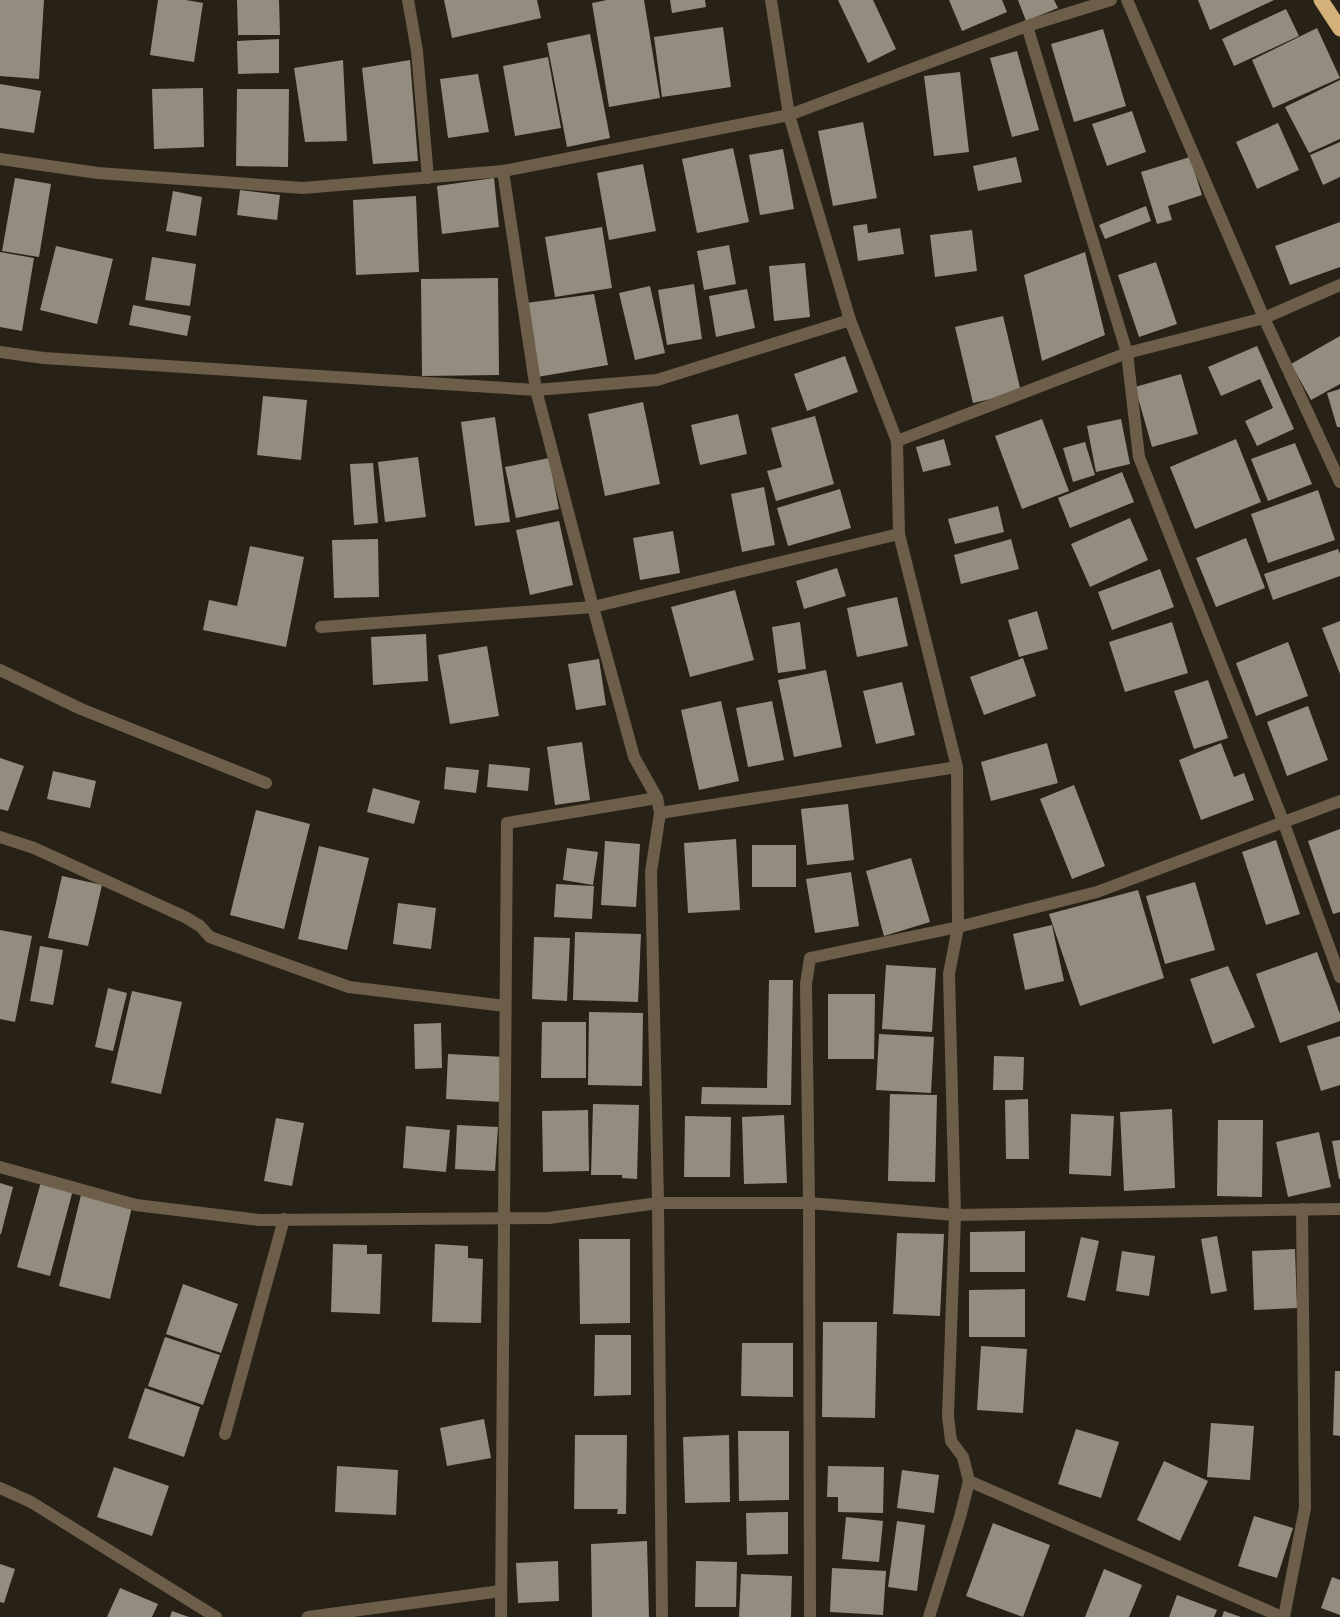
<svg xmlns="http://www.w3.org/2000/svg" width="1340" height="1617" font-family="Inter,sans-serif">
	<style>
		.building { fill: #958c80 }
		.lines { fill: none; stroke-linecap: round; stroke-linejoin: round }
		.street { stroke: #6c5e49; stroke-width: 12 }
		.highway { stroke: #d5b17a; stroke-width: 15 }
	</style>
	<rect width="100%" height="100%" fill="#282117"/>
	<!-- building -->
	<g class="building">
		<polygon points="0,0 44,0 39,79 0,76"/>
		<polygon points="158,0 186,0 203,3 194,62 150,55"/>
		<polygon points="237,0 279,0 280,35 238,35"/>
		<polygon points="444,0 537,0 541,18 452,38"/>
		<polygon points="607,0 644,0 660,98 609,107 592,3"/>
		<polygon points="670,0 705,0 706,7 672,13"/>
		<polygon points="838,0 873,0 896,49 868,63"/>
		<polygon points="949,0 1002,0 1007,12 962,31"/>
		<polygon points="1018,0 1054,0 1058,8 1026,21"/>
		<polygon points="1198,0 1274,0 1210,30"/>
		<polygon points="1286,9 1299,36 1234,66 1222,39"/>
		<polygon points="723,27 731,87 662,97 654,37"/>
		<polygon points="1317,28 1340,78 1273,108 1252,60"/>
		<polygon points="1103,29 1126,106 1074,122 1051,44"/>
		<polygon points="590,34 610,138 567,147 547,43"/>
		<polygon points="279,39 279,73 238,74 237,41"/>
		<polygon points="1017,51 1039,130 1012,137 990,58"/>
		<polygon points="548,57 561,128 515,136 503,66"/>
		<polygon points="343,60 347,141 305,142 294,68"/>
		<polygon points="410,60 418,161 373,164 362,68"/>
		<polygon points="960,72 969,152 934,156 924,76"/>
		<polygon points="478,74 489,132 448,138 440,79"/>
		<polygon points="1340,80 1340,139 1309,153 1285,107"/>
		<polygon points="0,84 41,91 34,133 0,128"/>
		<polygon points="203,88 204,147 154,149 152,89"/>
		<polygon points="237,89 289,89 288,167 236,166"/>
		<polygon points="1132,111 1146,152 1107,166 1092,124"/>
		<polygon points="863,122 877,198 833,206 818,131"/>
		<polygon points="1278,123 1299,170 1257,189 1236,142"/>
		<polygon points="1340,142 1340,177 1323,185 1310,155"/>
		<polygon points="733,148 749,222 697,233 682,159"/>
		<polygon points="783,149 794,209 760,215 749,155"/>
		<polygon points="1016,157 1022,182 978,191 973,166"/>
		<polygon points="1190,157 1202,195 1168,206 1172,220 1157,224 1141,172"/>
		<polygon points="643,164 656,231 609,240 597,173"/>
		<polygon points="15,178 51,184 39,257 2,251"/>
		<polygon points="494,178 499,227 442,234 437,186"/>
		<polygon points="240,190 280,195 277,220 237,215"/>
		<polygon points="173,191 202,197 196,236 166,231"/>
		<polygon points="416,196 419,272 356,275 353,200"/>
		<polygon points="1146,206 1151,221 1105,239 1099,225"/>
		<polygon points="1340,222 1340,267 1290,285 1275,246"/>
		<polygon points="867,224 868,233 900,228 904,254 858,261 853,226"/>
		<polygon points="602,227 612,288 555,297 545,237"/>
		<polygon points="972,230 977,271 935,277 930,235"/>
		<polygon points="729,245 736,284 704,290 697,251"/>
		<polygon points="56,246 113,259 97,324 40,310"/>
		<polygon points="0,252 34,258 22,331 0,327"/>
		<polygon points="1085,252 1105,335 1042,361 1024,275"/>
		<polygon points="152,257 196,264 190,306 145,300"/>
		<polygon points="1156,262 1177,324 1139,337 1118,275"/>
		<polygon points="805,263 810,317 774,321 769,266"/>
		<polygon points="498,278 499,375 422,376 421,279"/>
		<polygon points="694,284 702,339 667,345 658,290"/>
		<polygon points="650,286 665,353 635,360 619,293"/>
		<polygon points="747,289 755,328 716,337 709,296"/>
		<polygon points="594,294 608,365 537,377 526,303"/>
		<polygon points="133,305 191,316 187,336 129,325"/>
		<polygon points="1003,316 1021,392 973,403 955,327"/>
		<polygon points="1340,336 1340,384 1311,400 1291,364"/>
		<polygon points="1257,346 1294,429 1257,446 1245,421 1273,408 1260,379 1221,396 1208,367"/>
		<polygon points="845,356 858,392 807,411 794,374"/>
		<polygon points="1181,374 1198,434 1152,447 1135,387"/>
		<polygon points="1340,389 1340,427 1337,427 1327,393"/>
		<polygon points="263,396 307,400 301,460 257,455"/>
		<polygon points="643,402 660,484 605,496 588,414"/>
		<polygon points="738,414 747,454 700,465 691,425"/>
		<polygon points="815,416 834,484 776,501 767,471 782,467 771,428"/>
		<polygon points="495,417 510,522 475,526 461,422"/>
		<polygon points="1042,419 1069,491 1022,509 995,436"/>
		<polygon points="1121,419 1130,464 1096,472 1087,426"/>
		<polygon points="944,439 951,465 923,472 916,447"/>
		<polygon points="1236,439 1261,502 1195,529 1170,467"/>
		<polygon points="1085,442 1095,475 1073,482 1063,448"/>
		<polygon points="1295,443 1312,484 1268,501 1251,459"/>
		<polygon points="418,457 426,517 385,522 378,462"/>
		<polygon points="549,458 559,509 516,518 505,467"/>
		<polygon points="373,463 378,523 354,525 350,464"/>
		<polygon points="1122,472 1134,502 1070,528 1058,498"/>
		<polygon points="764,487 775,545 742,552 731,494"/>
		<polygon points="840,489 851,528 788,546 777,508"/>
		<polygon points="1318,490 1335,540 1268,563 1251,514"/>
		<polygon points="998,506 1004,532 955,544 948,519"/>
		<polygon points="1130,518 1148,560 1090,587 1071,544"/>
		<polygon points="559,521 573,585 530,595 516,530"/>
		<polygon points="673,531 680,573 640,580 633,538"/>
		<polygon points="1246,538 1265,588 1216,607 1196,558"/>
		<polygon points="378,539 379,597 334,598 332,540"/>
		<polygon points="1011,539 1019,569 961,584 954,555"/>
		<polygon points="250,546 304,557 286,647 203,630 209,600 237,606"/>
		<polygon points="1338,549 1340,554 1340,576 1273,600 1264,574"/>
		<polygon points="837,568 846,596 804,609 796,581"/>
		<polygon points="1160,569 1174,607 1112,630 1098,592"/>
		<polygon points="735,590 754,660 690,677 671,607"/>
		<polygon points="897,597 908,646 857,657 847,608"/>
		<polygon points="1037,611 1048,649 1019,657 1008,620"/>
		<polygon points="1340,621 1340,674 1322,628"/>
		<polygon points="800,622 806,669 778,673 772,627"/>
		<polygon points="1172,622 1188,673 1125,692 1109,642"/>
		<polygon points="426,634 428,681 373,685 371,637"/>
		<polygon points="1288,642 1308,696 1256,716 1236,663"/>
		<polygon points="487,646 499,716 450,724 438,655"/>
		<polygon points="1023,658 1036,696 984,715 970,677"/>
		<polygon points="599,659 606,705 576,710 568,664"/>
		<polygon points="826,670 842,747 794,757 778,680"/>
		<polygon points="1208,680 1228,738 1194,749 1174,691"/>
		<polygon points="902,682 915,735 876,744 863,691"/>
		<polygon points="721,701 739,781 699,790 681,710"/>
		<polygon points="772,701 784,760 748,767 736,708"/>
		<polygon points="1308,706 1328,760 1287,776 1267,722"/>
		<polygon points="582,742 590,800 555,805 547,747"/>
		<polygon points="1047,743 1058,783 991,801 981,762"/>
		<polygon points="1221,743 1234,777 1244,773 1254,800 1201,820 1179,760"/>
		<polygon points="0,758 24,766 8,811 0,809"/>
		<polygon points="489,764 530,768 528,791 487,787"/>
		<polygon points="446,767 479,770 476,793 444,789"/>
		<polygon points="53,771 96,781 90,808 47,799"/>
		<polygon points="1074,785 1105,866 1072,879 1040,799"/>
		<polygon points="373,788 420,801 414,824 367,812"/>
		<polygon points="848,804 854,860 807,865 801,809"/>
		<polygon points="256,810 310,824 284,929 230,915"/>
		<polygon points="1340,829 1340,912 1333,914 1308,841"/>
		<polygon points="736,839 740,910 688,913 684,843"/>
		<polygon points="1276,840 1300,914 1266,925 1242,852"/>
		<polygon points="605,841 640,844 636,907 601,905"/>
		<rect x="752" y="845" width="44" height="42"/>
		<polygon points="319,846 369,858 347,950 298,939"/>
		<polygon points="567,848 598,852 593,885 563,880"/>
		<polygon points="911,858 930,922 884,936 866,871"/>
		<polygon points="851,872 859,926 815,933 806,879"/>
		<polygon points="62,876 102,885 88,946 48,938"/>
		<polygon points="1195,882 1215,950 1165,964 1146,896"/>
		<polygon points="556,884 594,886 592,919 554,917"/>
		<polygon points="1138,890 1164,978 1080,1006 1049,914"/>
		<polygon points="398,903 436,908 431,949 393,944"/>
		<polygon points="1052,925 1064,981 1025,990 1013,934"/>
		<polygon points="0,930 32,936 15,1022 0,1019"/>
		<polygon points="575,932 641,934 638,1002 573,1000"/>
		<polygon points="534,937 570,938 567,1001 532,999"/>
		<polygon points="40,946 63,950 53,1005 30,1001"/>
		<polygon points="1317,952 1340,1014 1340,1021 1280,1043 1256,974"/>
		<polygon points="886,965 936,968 932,1032 882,1029"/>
		<polygon points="1228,966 1255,1027 1213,1044 1190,979"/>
		<polygon points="769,980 793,980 791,1105 701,1104 702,1087 767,1088"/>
		<polygon points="108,988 127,993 113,1051 95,1047"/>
		<polygon points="132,991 182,1002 161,1094 111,1083"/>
		<polygon points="828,994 875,994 874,1059 828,1059"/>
		<polygon points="589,1012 643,1013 642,1086 588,1085"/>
		<polygon points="542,1022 586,1022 586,1078 541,1078"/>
		<polygon points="441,1023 442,1068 415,1069 414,1024"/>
		<polygon points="879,1034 934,1037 931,1093 876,1090"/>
		<polygon points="1340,1036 1340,1085 1321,1091 1307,1046"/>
		<polygon points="448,1054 505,1057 502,1102 446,1099"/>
		<polygon points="994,1056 1024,1057 1023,1090 993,1090"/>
		<polygon points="890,1094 937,1095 935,1182 888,1181"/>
		<polygon points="1028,1099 1029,1159 1006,1159 1005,1100"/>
		<polygon points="593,1104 639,1105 637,1179 622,1178 622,1175 591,1175"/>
		<polygon points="1172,1109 1175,1188 1124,1191 1120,1112"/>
		<polygon points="588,1110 589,1171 543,1172 542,1111"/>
		<polygon points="1071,1114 1114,1116 1111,1176 1069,1174"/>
		<polygon points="784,1115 787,1183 744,1184 742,1117"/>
		<polygon points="685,1116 731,1117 730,1177 684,1177"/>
		<polygon points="276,1118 304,1123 292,1186 264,1181"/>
		<polygon points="1218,1120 1263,1120 1262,1197 1217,1196"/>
		<polygon points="457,1125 498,1127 495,1171 455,1169"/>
		<polygon points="406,1126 450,1130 446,1172 403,1168"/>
		<polygon points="1319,1132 1331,1187 1288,1197 1276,1142"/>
		<polygon points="1340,1140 1340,1179 1339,1179 1332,1141"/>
		<polygon points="41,1182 73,1190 50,1276 17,1267"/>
		<polygon points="0,1183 13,1187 1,1234 0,1234"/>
		<polygon points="81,1195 132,1207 110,1299 59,1286"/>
		<polygon points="1025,1231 1025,1272 970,1272 970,1232"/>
		<polygon points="897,1233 944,1234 940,1316 893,1314"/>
		<polygon points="1217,1236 1227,1291 1211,1294 1201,1239"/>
		<polygon points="1081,1237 1099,1241 1085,1301 1067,1297"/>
		<polygon points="579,1239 630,1239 630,1323 580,1324"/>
		<polygon points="333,1244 367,1245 367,1254 382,1254 380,1314 331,1312"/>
		<polygon points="435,1244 468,1246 468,1258 483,1259 481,1323 432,1322"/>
		<polygon points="1295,1249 1297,1308 1254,1310 1252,1251"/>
		<polygon points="1122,1251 1155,1256 1149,1296 1116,1291"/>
		<polygon points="183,1284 238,1304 221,1353 166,1334"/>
		<polygon points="1025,1289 1025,1337 969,1337 969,1290"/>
		<polygon points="823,1322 877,1322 875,1418 822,1417"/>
		<polygon points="595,1335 631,1335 631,1395 594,1396"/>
		<polygon points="165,1337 220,1355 203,1405 148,1386"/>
		<polygon points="742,1343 793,1343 793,1397 741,1396"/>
		<polygon points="981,1346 1027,1349 1023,1413 977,1410"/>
		<polygon points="1335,1371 1340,1371 1340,1436 1333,1435"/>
		<polygon points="145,1388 200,1407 184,1457 128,1438"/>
		<polygon points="484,1419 491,1458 447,1466 440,1428"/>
		<polygon points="1211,1423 1254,1426 1250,1480 1207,1477"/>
		<polygon points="1076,1429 1119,1442 1101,1498 1058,1484"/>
		<polygon points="738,1431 789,1431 789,1500 739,1501"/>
		<polygon points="575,1435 627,1435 626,1514 617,1514 618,1509 574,1509"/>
		<polygon points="729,1435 730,1502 685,1503 683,1437"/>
		<polygon points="1164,1461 1208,1481 1180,1541 1137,1520"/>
		<polygon points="337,1466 398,1470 396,1515 335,1512"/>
		<polygon points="828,1466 884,1467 883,1513 838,1512 838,1497 827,1497"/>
		<polygon points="114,1467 169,1486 152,1536 97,1517"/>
		<polygon points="902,1470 939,1475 934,1513 897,1508"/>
		<polygon points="788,1512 788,1554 747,1555 746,1513"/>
		<polygon points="1254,1516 1293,1528 1277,1578 1238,1566"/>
		<polygon points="846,1517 883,1521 879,1562 842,1559"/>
		<polygon points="897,1521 925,1525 917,1591 888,1587"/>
		<polygon points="993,1523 1050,1545 1023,1617 966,1596"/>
		<polygon points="647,1541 649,1617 592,1617 591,1544"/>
		<polygon points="558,1561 559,1601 518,1603 516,1563"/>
		<polygon points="696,1561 737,1562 736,1607 695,1607"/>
		<polygon points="0,1564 15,1569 4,1603 0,1602"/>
		<polygon points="832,1568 886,1571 883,1615 830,1612"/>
		<polygon points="1104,1569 1142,1585 1129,1617 1085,1617"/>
		<polygon points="741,1574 792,1576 791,1617 739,1617"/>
		<polygon points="1332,1577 1340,1580 1340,1615 1321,1608"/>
		<polygon points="120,1588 158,1604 152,1617 107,1617"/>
		<polygon points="1177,1595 1217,1610 1214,1617 1169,1617"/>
		<polygon points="172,1611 189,1617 170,1617"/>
		<polygon points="1224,1611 1241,1617 1222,1617"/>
	</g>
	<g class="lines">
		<!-- street -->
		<g class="street">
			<polyline points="408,0 417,51 428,178"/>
			<polyline points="771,0 789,115 850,320 897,441 899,534 957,767 958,927 810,958 806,984 809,1203 810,1617"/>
			<polyline points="1127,0 1264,318 1340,482"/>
			<polyline points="1027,26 1127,353 1139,457 1283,821 1340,977"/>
			<polyline points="0,159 98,173 303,188 503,171 789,115 1027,26 1111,0"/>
			<polyline points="503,171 536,390 593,607 634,757 657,798 660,813 651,872 658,1203 662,1617"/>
			<polyline points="0,352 44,358 536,390 657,380 850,320"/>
			<polyline points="897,441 1127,353 1264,318 1340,285"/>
			<polyline points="321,627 593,607 899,534"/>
			<polyline points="0,670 81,709 266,783"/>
			<polyline points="660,813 957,767"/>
			<polyline points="0,837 34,848 185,917 200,926 210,937 349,987 505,1006"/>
			<polyline points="0,1167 136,1205 259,1220 549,1218 658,1203 809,1203 955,1215 1340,1209"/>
			<polyline points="225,1434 284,1219"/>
			<polyline points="969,1481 1282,1617"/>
			<polyline points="0,1488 31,1502 216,1617"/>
			<polyline points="308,1617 501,1591"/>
			<polyline points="501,1617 507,823 657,798"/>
			<polyline points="929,1617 960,1517 969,1481 963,1457 951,1441 948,1416 955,1215 949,974 958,927 1097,892 1340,801"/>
			<polyline points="1284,1617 1305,1508 1302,1209"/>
		</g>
		<!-- highway -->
		<polyline class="highway" points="1321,0 1340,29"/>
	</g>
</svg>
